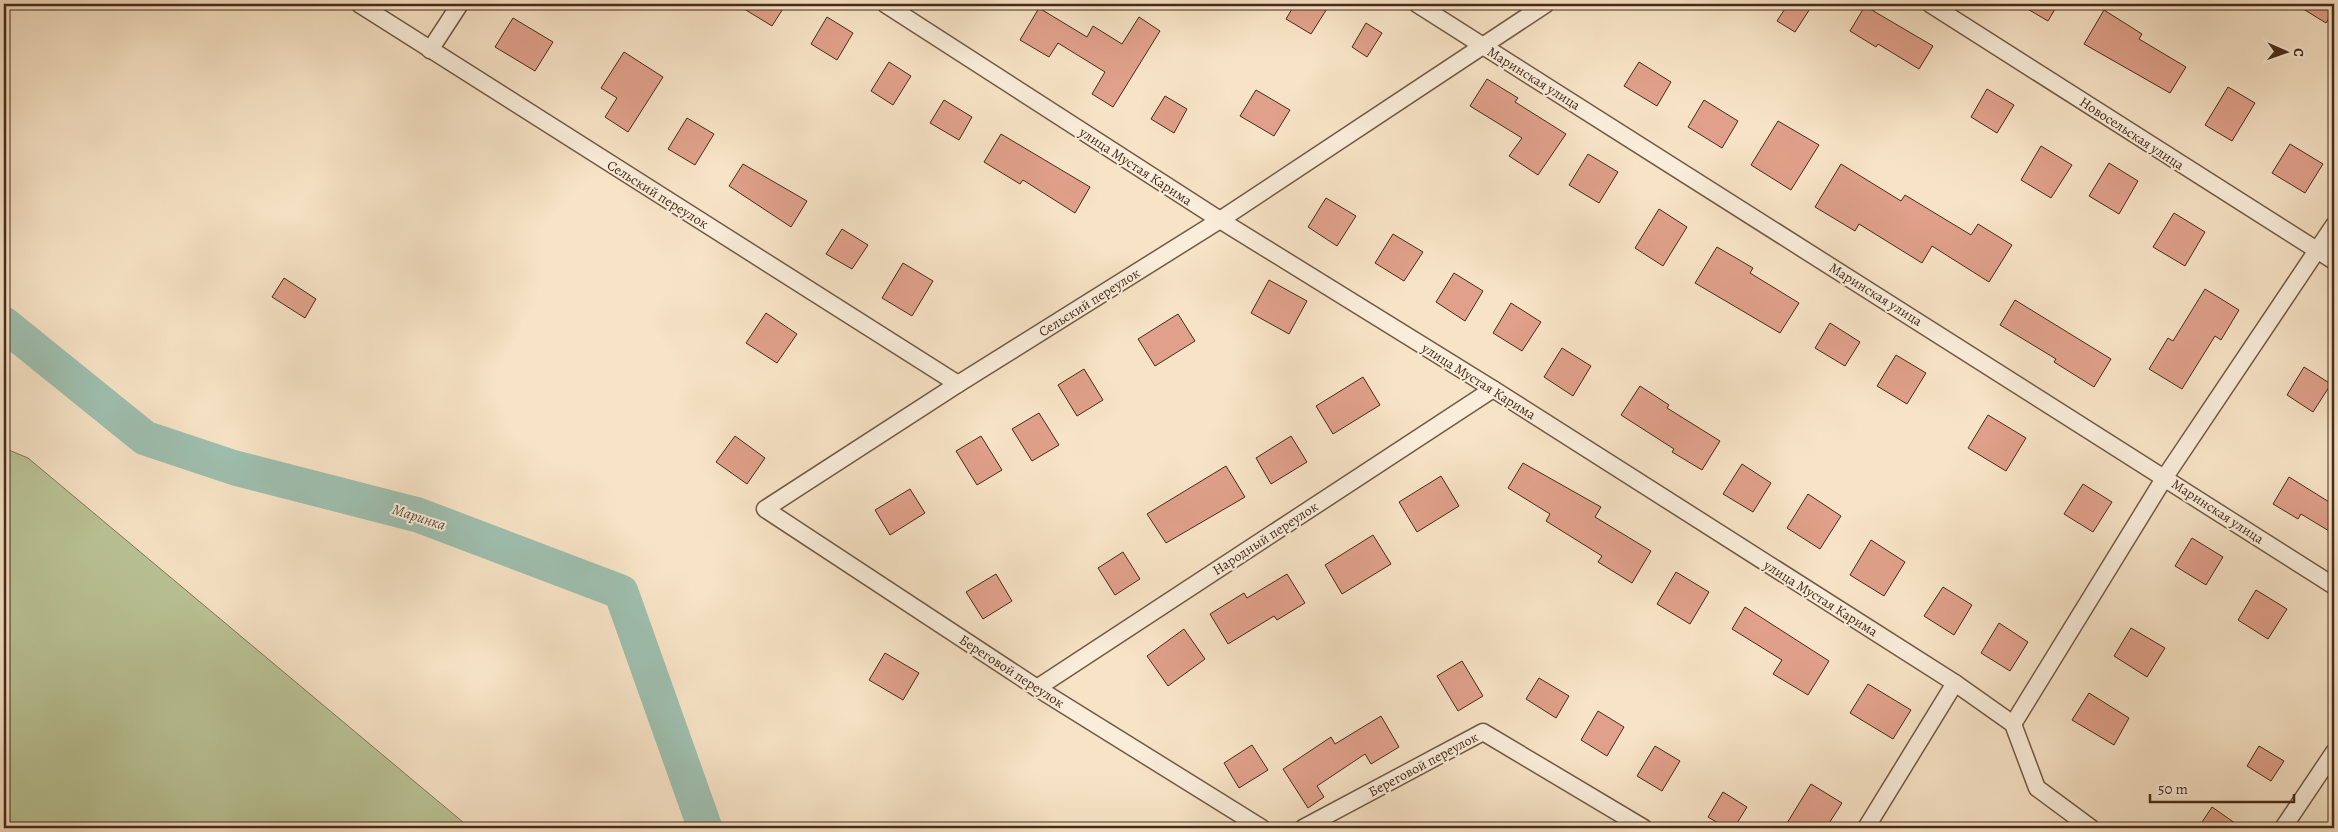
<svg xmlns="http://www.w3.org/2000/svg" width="2338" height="832" font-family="Alegreya,serif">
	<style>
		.green { fill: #bac497; stroke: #807858 }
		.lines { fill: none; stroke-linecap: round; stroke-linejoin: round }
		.river { stroke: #9ebfaf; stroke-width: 35 }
		.building { fill: #e0a08b; stroke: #472b19 }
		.street-casing { stroke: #735944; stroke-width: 19 }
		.street { stroke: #faedda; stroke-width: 16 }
		.labels { text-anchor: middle; stroke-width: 4; stroke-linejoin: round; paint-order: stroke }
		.street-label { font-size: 14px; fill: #472b19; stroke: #faedda }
		.water-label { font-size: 15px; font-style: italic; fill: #5d503e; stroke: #faedda }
	</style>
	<rect width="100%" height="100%" fill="#f7e3c6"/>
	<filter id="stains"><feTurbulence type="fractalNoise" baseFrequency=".004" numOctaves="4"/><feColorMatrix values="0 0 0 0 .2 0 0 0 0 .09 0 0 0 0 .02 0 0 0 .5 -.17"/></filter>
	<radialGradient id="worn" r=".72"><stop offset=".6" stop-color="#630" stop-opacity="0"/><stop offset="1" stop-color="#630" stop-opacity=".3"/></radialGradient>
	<!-- green -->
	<polygon class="green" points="4,448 28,458 470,828 4,828"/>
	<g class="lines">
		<!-- river -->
		<polyline class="river" points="4,324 145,438 235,468 418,515 621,592 705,828"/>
	</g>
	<!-- building -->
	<g class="building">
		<polygon points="736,4 786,4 772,26"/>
		<polygon points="1295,4 1330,4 1311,34 1286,19"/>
		<polygon points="1788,4 1813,4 1795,32 1777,21"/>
		<polygon points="2019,4 2058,4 2048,21"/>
		<polygon points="2295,4 2334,4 2334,10 2326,23"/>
		<polygon points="1865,6 1933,46 1919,69 1878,44 1876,47 1850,31"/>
		<polygon points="1039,8 1087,37 1093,26 1122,44 1139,17 1160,31 1113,107 1092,94 1105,72 1058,43 1049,57 1020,40"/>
		<polygon points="2104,10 2142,34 2139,39 2186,67 2170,93 2084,44"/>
		<polygon points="827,17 853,33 837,60 811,44"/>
		<polygon points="513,18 553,42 535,71 495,47"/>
		<polygon points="1366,23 1382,33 1367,57 1352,47"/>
		<polygon points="624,52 663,77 628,132 605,117 617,98 601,88"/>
		<polygon points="889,62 911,76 893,105 871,91"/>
		<polygon points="1639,62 1671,82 1657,106 1624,86"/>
		<polygon points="1487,79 1518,98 1515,102 1566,134 1538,175 1509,156 1522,138 1470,106"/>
		<polygon points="2228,87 2255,103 2232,141 2205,125"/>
		<polygon points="1987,89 2014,105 1997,133 1971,117"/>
		<polygon points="1256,90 1290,110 1274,136 1240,116"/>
		<polygon points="1165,96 1187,109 1174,133 1151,119"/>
		<polygon points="944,100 972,117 959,140 930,123"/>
		<polygon points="1704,100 1738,121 1722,148 1688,127"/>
		<polygon points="687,118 714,134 695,165 668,149"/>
		<polygon points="1778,121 1819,145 1791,190 1751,165"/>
		<polygon points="1001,134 1090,187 1075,213 1023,180 1020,184 984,162"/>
		<polygon points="2290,144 2323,164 2305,193 2272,173"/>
		<polygon points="2041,146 2072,165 2051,198 2021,180"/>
		<polygon points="1588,154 1618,172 1599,203 1569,185"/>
		<polygon points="2109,163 2138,181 2119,214 2089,196"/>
		<polygon points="743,164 807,201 791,227 729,186"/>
		<polygon points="1841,164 1901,201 1905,195 1971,235 1978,224 2012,245 1989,282 1932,246 1922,263 1859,224 1855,231 1815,207"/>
		<polygon points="1326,198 1356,216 1337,246 1308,227"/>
		<polygon points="1659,209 1687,227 1663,266 1635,248"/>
		<polygon points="2174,213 2205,232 2185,266 2153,247"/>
		<polygon points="842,229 868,245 852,269 826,254"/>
		<polygon points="1393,234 1423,252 1404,281 1375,263"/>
		<polygon points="1717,247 1753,268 1750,273 1799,303 1780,333 1695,283"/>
		<polygon points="903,263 933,281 912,316 882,298"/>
		<polygon points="1454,273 1483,291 1465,321 1436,302"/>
		<polygon points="284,278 316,299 305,318 272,297"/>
		<polygon points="1269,280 1307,301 1289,334 1251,313"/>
		<polygon points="2205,289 2239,310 2221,340 2215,336 2182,389 2149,369 2168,338 2173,341"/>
		<polygon points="2015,300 2111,359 2094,387 2054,362 2056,359 2000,325"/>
		<polygon points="1511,303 1541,322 1522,351 1493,333"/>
		<polygon points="766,313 797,334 777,363 746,343"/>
		<polygon points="1178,314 1195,341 1155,366 1138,339"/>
		<polygon points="1830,323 1860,342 1845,366 1815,348"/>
		<polygon points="1562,348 1591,366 1573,396 1544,377"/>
		<polygon points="1896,355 1926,373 1907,404 1877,386"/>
		<polygon points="2304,367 2331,384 2313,412 2287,395"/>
		<polygon points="1084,369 1103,400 1077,416 1058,385"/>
		<polygon points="1363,377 1380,405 1333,434 1316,406"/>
		<polygon points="1640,386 1669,405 1667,408 1720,441 1702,470 1672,452 1674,449 1621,415"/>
		<polygon points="1039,413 1059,445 1032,461 1012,429"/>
		<polygon points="1988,415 2026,438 2006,471 1968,448"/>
		<polygon points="735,436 765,458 747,484 716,462"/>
		<polygon points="981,436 1002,470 977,485 956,451"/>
		<polygon points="1291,436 1307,462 1271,484 1256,458"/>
		<polygon points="1523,463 1601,507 1595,517 1651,551 1632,583 1598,562 1602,556 1546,521 1550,514 1508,488"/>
		<polygon points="1742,464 1771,483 1753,512 1723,494"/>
		<polygon points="1226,466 1245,497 1166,543 1147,514"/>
		<polygon points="1441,476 1459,506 1417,532 1399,502"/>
		<polygon points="2289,477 2334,505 2334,534 2301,514 2298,519 2273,504"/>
		<polygon points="2083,484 2112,502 2093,532 2064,514"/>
		<polygon points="910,489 925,513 890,535 875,510"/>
		<polygon points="1808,494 1841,516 1820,549 1787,528"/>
		<polygon points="1373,535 1391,564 1342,594 1325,565"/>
		<polygon points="2192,538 2223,557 2206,585 2175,566"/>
		<polygon points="1871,540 1905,562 1884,596 1850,575"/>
		<polygon points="1123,552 1140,579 1115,595 1098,568"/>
		<polygon points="1676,572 1709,592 1690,624 1657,604"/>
		<polygon points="996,574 1012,601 983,619 966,592"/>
		<polygon points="1287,574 1305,603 1277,620 1274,616 1228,644 1210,614 1244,593 1247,598"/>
		<polygon points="1943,587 1972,605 1954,635 1924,616"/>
		<polygon points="2256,590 2287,609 2268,639 2238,620"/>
		<polygon points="1745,607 1829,661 1808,695 1773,674 1782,660 1732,629"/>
		<polygon points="1999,623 2028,642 2010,671 1981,653"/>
		<polygon points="2131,628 2165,648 2147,677 2114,656"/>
		<polygon points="1184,629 1205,659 1168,686 1147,656"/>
		<polygon points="885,653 919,673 903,700 869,680"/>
		<polygon points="1462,661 1483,696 1458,711 1437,676"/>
		<polygon points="1539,678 1569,696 1556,718 1526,699"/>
		<polygon points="1868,684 1911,710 1893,739 1850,713"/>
		<polygon points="2089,693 2129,718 2114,745 2072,720"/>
		<polygon points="1598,711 1624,727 1607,756 1581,740"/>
		<polygon points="1381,716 1399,747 1371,764 1365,754 1317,786 1324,797 1308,808 1283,769 1331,737 1335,744"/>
		<polygon points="1252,745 1268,770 1239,788 1224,763"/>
		<polygon points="1655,746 1680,761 1662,791 1637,776"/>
		<polygon points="2259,746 2284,761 2271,781 2247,766"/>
		<polygon points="1811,784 1842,803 1826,828 1784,828"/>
		<polygon points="1723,792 1747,807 1734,828 1726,828 1708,817"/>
		<polygon points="2212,807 2242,828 2198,828"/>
	</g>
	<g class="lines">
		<defs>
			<g id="street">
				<polyline points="359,4 958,384"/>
				<polyline points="885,4 1220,220 1493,389 1955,683 2013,724 2037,788 2091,828"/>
				<polyline points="1417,4 2334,586"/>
				<polyline points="1930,4 2334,261"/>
				<polyline points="430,50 460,4"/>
				<polyline points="1037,688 1493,389"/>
				<polyline points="2013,724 2165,477 2334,225"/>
				<polyline points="1262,828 1037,688 765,509 958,384 1220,220 1546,4"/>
				<polyline points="1303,828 1483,732 1644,828"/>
				<polyline points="1866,828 1955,683"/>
				<polyline points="2283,828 2334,752"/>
			</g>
		</defs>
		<!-- street casing -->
		<use href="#street" class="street-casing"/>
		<!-- street -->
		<use href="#street" class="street"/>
	</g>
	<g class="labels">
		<!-- street labels -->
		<g class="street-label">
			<text transform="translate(1534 78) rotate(32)" y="5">Маринская улица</text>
			<text transform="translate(2132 133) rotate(33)" y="5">Новосельская улица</text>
			<text transform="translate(1136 166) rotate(33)" y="5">улица Мустая Карима</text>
			<text transform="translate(658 194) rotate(32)" y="5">Сельский переулок</text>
			<text transform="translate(1876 294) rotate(32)" y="5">Маринская улица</text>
			<text transform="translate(1089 302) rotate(-32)" y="5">Сельский переулок</text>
			<text transform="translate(1479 381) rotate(32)" y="5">улица Мустая Карима</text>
			<text transform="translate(2218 511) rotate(33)" y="5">Маринская улица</text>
			<text transform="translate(1265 538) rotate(-33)" y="5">Народный переулок</text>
			<text transform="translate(1821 598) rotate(32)" y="5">улица Мустая Карима</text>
			<text transform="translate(1012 671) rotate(33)" y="5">Береговой переулок</text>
			<text transform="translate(1423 764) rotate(-28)" y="5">Береговой переулок</text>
		</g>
		<!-- water labels -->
		<g class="water-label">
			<text transform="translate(419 517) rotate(18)" y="5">Маринка</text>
		</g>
	</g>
	<!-- margin -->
	<rect width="2338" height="832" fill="none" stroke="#f7e3c6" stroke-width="20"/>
	<rect x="5" y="5" width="2328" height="822" fill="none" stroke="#472b19" stroke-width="2.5"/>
	<rect x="10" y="10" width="2318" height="812" fill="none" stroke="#472b19"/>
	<!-- north arrow -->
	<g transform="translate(2286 52) rotate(92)" stroke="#faedda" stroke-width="4" paint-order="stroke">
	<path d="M0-4L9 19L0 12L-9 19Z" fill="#472b19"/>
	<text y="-8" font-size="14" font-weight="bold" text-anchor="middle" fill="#472b19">С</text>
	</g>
	<!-- scale -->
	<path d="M2150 794v8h144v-8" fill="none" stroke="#472b19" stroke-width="2.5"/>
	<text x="2158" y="794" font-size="15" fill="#472b19" stroke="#faedda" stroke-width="4" paint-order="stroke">50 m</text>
	<rect width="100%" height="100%" filter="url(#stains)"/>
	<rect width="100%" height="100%" fill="url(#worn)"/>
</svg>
